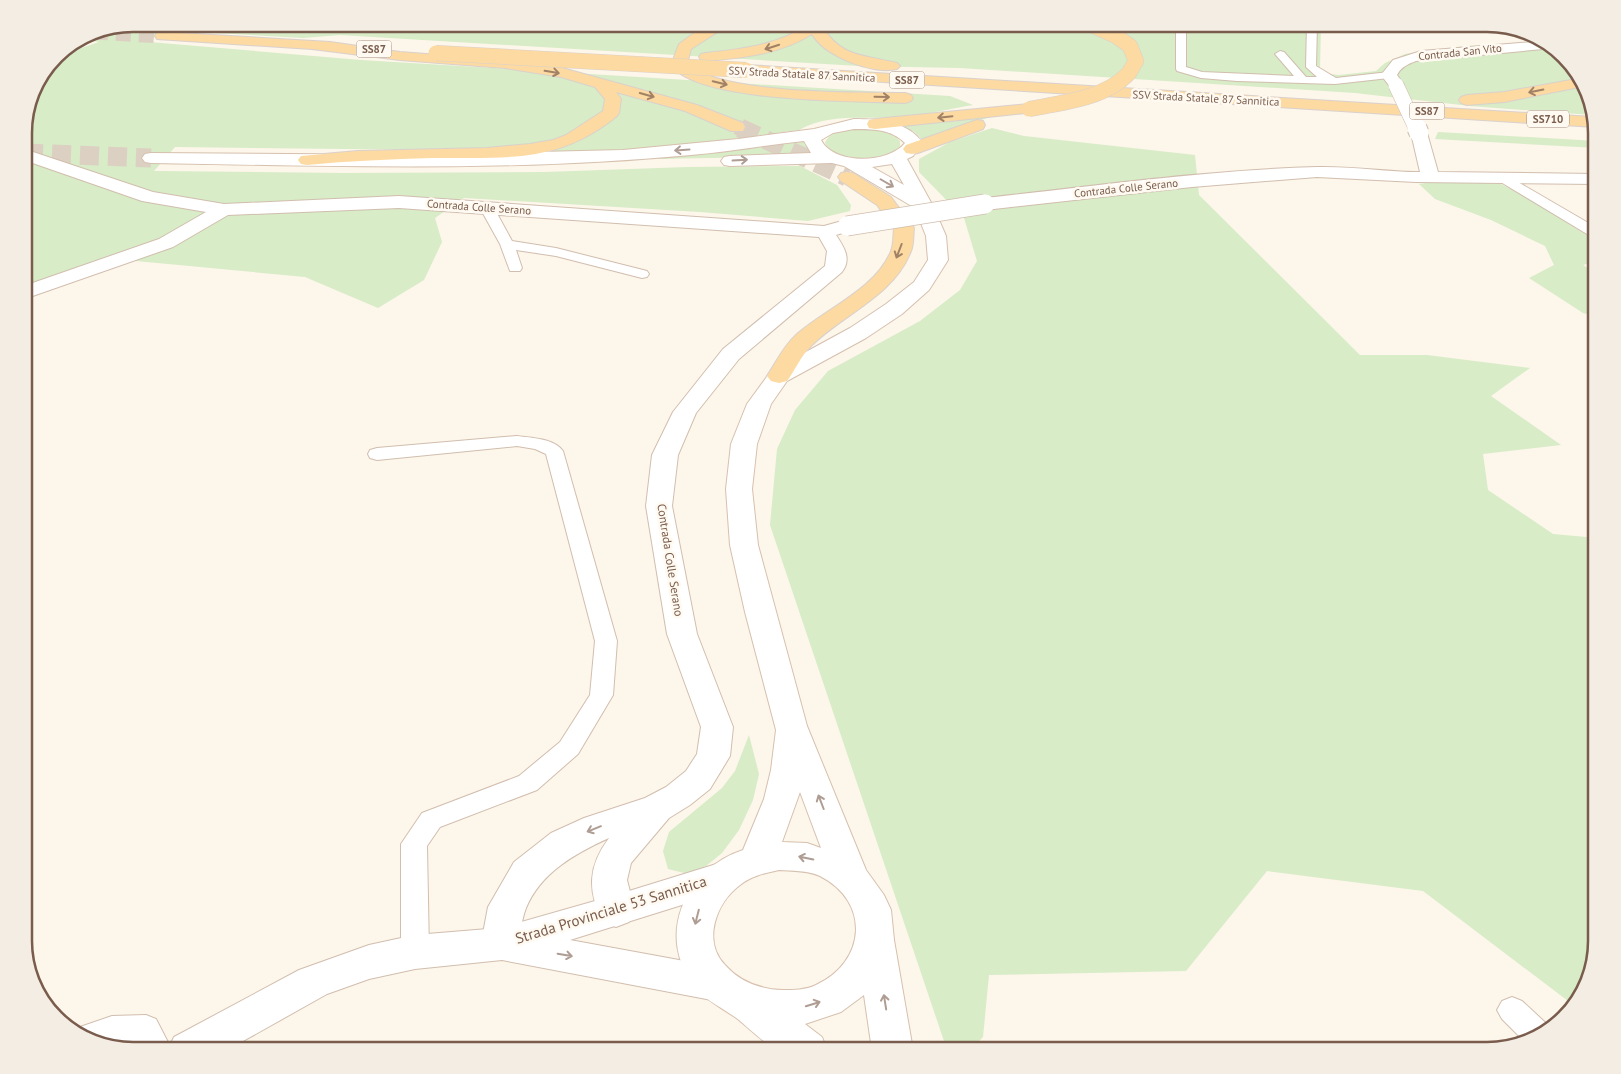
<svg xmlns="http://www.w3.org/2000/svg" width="1621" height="1074" font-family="'PT Sans',sans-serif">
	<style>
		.green { fill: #d7ecc7 }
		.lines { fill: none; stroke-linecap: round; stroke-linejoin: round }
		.secondary-tunnel-far1 { stroke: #dcd0c2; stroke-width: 15; stroke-dasharray: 15 8; stroke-linecap: butt }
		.secondary-tunnel { stroke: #dcd0c2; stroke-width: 19; stroke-dasharray: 19 9; stroke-linecap: butt }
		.primary-tunnel-far1 { stroke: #dcd0c2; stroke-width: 15; stroke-dasharray: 15 8; stroke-linecap: butt }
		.primary-tunnel { stroke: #dcd0c2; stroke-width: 19; stroke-dasharray: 19 9; stroke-linecap: butt }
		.service-casing { stroke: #d1beae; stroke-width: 2 }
		.minor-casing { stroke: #d1beae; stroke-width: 2 }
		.tertiary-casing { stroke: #d1beae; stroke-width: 2 }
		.secondary-casing { stroke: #d6c0ae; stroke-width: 2 }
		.primary-casing { stroke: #dad1cd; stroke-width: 2 }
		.service { fill: #fff; fill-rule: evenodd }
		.minor { fill: #fff; fill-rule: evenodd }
		.tertiary { fill: #fff; fill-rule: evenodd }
		.secondary { fill: #fff; fill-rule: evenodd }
		.primary { fill: #fcdaa2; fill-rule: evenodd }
		.minor-bridge-far1-casing { stroke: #d1beae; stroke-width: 16; stroke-linecap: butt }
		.minor-bridge-casing { stroke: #d1beae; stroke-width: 21; stroke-linecap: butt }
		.primary-bridge-casing { stroke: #dad1cd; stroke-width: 16; stroke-linecap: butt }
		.minor-bridge-far1 { stroke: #fff; stroke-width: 15 }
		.minor-bridge { stroke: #fff; stroke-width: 19 }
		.primary-bridge { stroke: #fcdaa2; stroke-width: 15 }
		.oneway { stroke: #a18266 }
		.oneway2 { stroke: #af9d94 }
		.labels { text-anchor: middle; stroke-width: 5; stroke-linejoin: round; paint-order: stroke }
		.shield { fill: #fffaf1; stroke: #a28b7e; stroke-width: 1 }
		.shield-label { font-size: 11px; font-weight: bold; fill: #7a5c4c }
		.far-street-label { font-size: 11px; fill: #7a5c4c; stroke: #fffaf1 }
		.street-label { font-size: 12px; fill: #7a5c4c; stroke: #fffaf1 }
		.near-street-label { font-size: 15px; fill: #7a5c4c; stroke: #fffaf1 }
		.rim { fill: none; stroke: #7a5c4c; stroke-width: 2.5 }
	</style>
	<rect width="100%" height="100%" fill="#fdf6ea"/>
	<!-- green -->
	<g class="green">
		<path d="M133 24H1321L1320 68 1330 74 1339 75 1376 71 1385 63 1405 54 1423 51 1465 46 1549 42 1583 79 1592 115 1470 106 1355 93 960 68 859 66 340 35 303 38 179 31 160 32 149 42 361 60 950 96 973 105C949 109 925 115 901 117 867 120 830 112 799 130L693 144 608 152 175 147 154 171 343 173 545 172 688 167 800 166 837 185 851 205 850 211 808 221 700 212 464 198 435 218 442 242 424 280 378 308 305 277 104 258 24 286V127L35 85 55 57 99 42 81 39 92 32Z"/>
		<path d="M996 115 922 140C916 131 909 129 898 125Z"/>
		<polygon points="992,128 1024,136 1195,155 1199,195 1360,355 1427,355 1530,368 1491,396 1561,445 1483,454 1488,490 1553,534 1597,538 1597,941 1579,1000 1568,1001 1423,891 1267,871 1186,971 989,975 983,1037 970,1050 947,1050 770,525 777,449 795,410 828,371 920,321 960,290 977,261 964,218 919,172 919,159 950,142"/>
		<path d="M863 129C877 130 890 131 900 141V146C887 162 835 163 825 143 830 129 851 130 863 129Z"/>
		<polygon points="1438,132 1597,141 1597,148 1435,139"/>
		<polygon points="804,139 804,144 815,156 655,159"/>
		<polygon points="1447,180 1501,184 1544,206 1597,242 1597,261 1583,265 1597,274 1597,317 1583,313 1529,278 1554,265 1545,246 1491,220 1435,199 1419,184"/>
		<polygon points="749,735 759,774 753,800 739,830 722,853 706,866 688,874 668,869 663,851 669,832 722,788 735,771"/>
	</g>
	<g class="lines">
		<!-- secondary-tunnel-far1 -->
		<polyline class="secondary-tunnel-far1" points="93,32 162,36"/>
		<!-- secondary-tunnel -->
		<polyline class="secondary-tunnel" points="24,153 151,158"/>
		<!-- primary-tunnel-far1 -->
		<polyline class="primary-tunnel-far1" points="737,127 743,130"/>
		<!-- primary-tunnel -->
		<polyline class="primary-tunnel" points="740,128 847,177"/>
		<defs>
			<g id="service">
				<polygon points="1176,24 1186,24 1186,67 1202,72 1294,76 1275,54 1280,51 1284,52 1306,77 1317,77 1306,67 1307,24 1317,24 1316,66 1336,78 1389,72 1395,75 1389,78 1335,84 1237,81 1201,78 1177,71 1176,69"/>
				<polygon points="1504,174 1597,228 1597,238 1592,237 1499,181 1497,178 1499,175"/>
				<polygon points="487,204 494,208 512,241 556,248 647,271 649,274 647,277 642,278 556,256 516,250 522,268 520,271 510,271 500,244 480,208"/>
				<path d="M517 436C531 438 554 438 563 451L617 641 613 695 578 754 537 790 440 827 427 846 429 952 425 961 415 964 405 961 401 952V844L422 813 519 776 560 742 590 695 595 641 546 454 535 449 517 446 377 460 370 458 368 454 370 450 377 448Z"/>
				<polygon points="1512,997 1522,1001 1549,1026 1536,1039 1525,1042 1502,1019 1497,1010 1502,1001"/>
				<polygon points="146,1015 156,1019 172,1050 142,1050 138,1042 110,1043 77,1033 80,1027 112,1016"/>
			</g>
			<g id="minor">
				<path d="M1545 41 1554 48 1416 61C1408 64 1401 67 1397 75L1404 85 1401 88H1391L1381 75 1393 60 1421 51Z"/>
				<path d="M1419 128 1425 129 1427 133 1438 172 1597 174V184L1416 182 1317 177 1192 187 985 210 978 208 976 204 978 200 985 198C1095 186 1206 170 1317 167 1352 166 1386 172 1420 172L1411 133 1413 129Z"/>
				<path d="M24 149 153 192 224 204 399 196 824 226 842 221 849 223 852 227 849 231 836 235C844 247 852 259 842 272L739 359 696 413 678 455 672 506 697 634 733 727 730 756 710 789 690 805 669 818 631 863 627 880 635 911 629 922 616 927 603 922C587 891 588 866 609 838 576 853 541 872 526 908 520 923 521 940 514 956L500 960 486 956 481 944 488 907 514 862 551 833 584 818 645 798 666 787 686 771 697 754 701 727 667 634 646 506 652 455 673 412 723 349 825 266 827 251 819 237 399 208 228 215 173 247 24 299V286L159 239 206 212 142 201 24 160Z"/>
			</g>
			<polygon id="tertiary" points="723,862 736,866 741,877 736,888 570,940 717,967 731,972 737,984 731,996 717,1001 502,960 415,969 369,979 327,994 227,1050 168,1050 174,1037 299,970 369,945 415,935 500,928 616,895"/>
			<path id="secondary" d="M854 119C879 119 907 121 923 143L913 156 907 159 933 206 946 236 948 260 929 290 902 314 866 338 787 381 771 404 757 444 752 489 758 545 807 726 866 870 884 895 891 910 894 940 913 1050H872L864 995 841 1012 805 1024 822 1037 827 1050C813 1050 791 1053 778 1050 771 1049 746 1026 739 1020 725 1009 707 1002 696 988 654 937 685 869 743 850L764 799 771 770 776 730 745 612 730 545 726 489 731 444 747 404 771 371 850 328 886 304 914 282 928 260 926 236 915 208 844 166 832 163 730 166 724 165 721 161 724 157 730 156 811 153 804 141C766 145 729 152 691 155 512 172 331 166 151 163L145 162 142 158 145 154 151 153 421 155 623 150 738 139 814 129ZM854 129C873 129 891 129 905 143 888 164 834 165 821 140L833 133ZM892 164 904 185 872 167ZM800 792 821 848 807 843 782 842ZM779 870C792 871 807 870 820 876 871 902 866 962 816 985 806 990 793 990 782 990 760 989 740 982 725 965 702 941 716 903 740 885 751 876 765 873 779 870Z"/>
			<g id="primary">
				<path d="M713 24H730L691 49 687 64C725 95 854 92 905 93L911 95 913 98 911 101 905 103C859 101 697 103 671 65L679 44 694 33Z"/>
				<path d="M809 24H825L823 27C841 58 866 55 897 63L900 66 897 69C873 75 824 56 812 34 781 54 743 58 706 61L701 60 699 57 701 54 706 53C743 49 778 45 809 24Z"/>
				<path d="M162 32 330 42 400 52 505 60 562 68 697 105 743 123 745 127 743 131H731L685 111 616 92 621 99 619 113 617 116C557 165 504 157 432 158 391 159 349 161 307 165L301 164 298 160 301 156 358 151 487 148 530 144 553 140 566 135 603 111 605 99 595 87 561 77 505 68 400 60 312 49 157 39 155 36 157 33Z"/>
				<polygon points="746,65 1593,117 1595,127 741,73 738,70 741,67"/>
				<polygon points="1582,78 1585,86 1504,102 1467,105 1461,103 1459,100 1461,97 1467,95 1504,92"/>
				<polygon points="1029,104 1035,106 1037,109 1035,112 875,129 869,128 867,124 869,120 875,119"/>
				<polygon points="977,120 983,121 985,125 983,129 918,153 912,154 906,153 903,149 906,145"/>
				<path d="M847 172 853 173 891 197 914 228C913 235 914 244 911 251 894 296 843 314 811 346 800 357 796 369 787 381L779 383 771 381 767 376C777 361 783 347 796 335 825 309 876 289 891 251 894 244 893 236 894 228L877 205 841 181 838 177 841 173Z"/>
			</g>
		</defs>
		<!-- service casing -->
		<use href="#service" class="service-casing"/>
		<!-- minor casing -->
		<use href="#minor" class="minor-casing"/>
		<!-- tertiary casing -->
		<use href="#tertiary" class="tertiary-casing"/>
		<!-- secondary casing -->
		<use href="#secondary" class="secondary-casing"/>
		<!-- primary casing -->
		<use href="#primary" class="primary-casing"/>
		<!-- service -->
		<use href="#service" class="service"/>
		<!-- minor -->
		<use href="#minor" class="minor"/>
		<!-- tertiary -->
		<use href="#tertiary" class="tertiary"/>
		<!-- secondary -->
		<use href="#secondary" class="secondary"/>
		<!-- primary -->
		<use href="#primary" class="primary"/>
		<defs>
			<polyline id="minor-bridge-far1" points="1396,85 1417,130"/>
			<g id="minor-bridge">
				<polyline points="1417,128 1419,133"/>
				<polyline points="847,226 985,204"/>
			</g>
			<g id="primary-bridge">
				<polyline points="436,53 746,70"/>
				<path d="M1029 109C1061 103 1104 99 1128 74 1131 71 1133 65 1136 61L1130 46 1116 36 1089 24"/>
			</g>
		</defs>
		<!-- minor-bridge-far1 casing -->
		<use href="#minor-bridge-far1" class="minor-bridge-far1-casing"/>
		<!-- minor-bridge casing -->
		<use href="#minor-bridge" class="minor-bridge-casing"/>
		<!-- primary-bridge casing -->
		<use href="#primary-bridge" class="primary-bridge-casing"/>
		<!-- minor-bridge-far1 -->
		<use href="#minor-bridge-far1" class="minor-bridge-far1"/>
		<!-- minor-bridge -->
		<use href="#minor-bridge" class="minor-bridge"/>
		<!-- primary-bridge -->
		<use href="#primary-bridge" class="primary-bridge"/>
	</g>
	<!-- one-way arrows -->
	<defs><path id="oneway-shaft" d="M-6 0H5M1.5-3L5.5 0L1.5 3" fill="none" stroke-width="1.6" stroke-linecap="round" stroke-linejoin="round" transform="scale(1.25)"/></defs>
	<g class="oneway">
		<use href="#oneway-shaft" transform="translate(772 47) rotate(162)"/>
		<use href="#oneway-shaft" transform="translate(552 72) rotate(9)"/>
		<use href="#oneway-shaft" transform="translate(720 83) rotate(14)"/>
		<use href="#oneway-shaft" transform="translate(1536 91) rotate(169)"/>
		<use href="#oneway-shaft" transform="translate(647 95) rotate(16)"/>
		<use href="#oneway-shaft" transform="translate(882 97) rotate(1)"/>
		<use href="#oneway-shaft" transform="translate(945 117) rotate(174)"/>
		<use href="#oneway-shaft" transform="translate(899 251) rotate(111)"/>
	</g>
	<g class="oneway2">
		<use href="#oneway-shaft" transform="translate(682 150) rotate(176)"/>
		<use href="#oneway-shaft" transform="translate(740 160) rotate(-3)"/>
		<use href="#oneway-shaft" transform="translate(887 183) rotate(30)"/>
		<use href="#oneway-shaft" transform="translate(821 802) rotate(-111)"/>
		<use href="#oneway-shaft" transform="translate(594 829) rotate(158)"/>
		<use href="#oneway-shaft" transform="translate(806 858) rotate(-168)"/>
		<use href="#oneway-shaft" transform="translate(697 917) rotate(104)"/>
		<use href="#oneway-shaft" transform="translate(565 955) rotate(10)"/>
		<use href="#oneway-shaft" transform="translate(885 1002) rotate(-99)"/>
		<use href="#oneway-shaft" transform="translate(813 1004) rotate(-17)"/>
	</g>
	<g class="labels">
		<!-- shield labels -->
		<g class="shield">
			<rect x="356.5" y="40.5" width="35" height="17" rx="4"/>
			<rect x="889.5" y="71.5" width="35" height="17" rx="4"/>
			<rect x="1409.5" y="102.5" width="35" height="17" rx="4"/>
			<rect x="1527" y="110.5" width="42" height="17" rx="4"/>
		</g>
		<g class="shield-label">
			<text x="374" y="53">SS87</text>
			<text x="907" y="84">SS87</text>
			<text x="1427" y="115">SS87</text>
			<text x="1548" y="123">SS710</text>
		</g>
		<!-- far-street labels -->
		<g class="far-street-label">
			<text transform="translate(1460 52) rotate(-6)" y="4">Contrada San Vito</text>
			<text transform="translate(802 74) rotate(3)" y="4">SSV Strada Statale 87 Sannitica</text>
			<text transform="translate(1206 98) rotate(3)" y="4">SSV Strada Statale 87 Sannitica</text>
			<text transform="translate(1126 188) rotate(-6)" y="4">Contrada Colle Serano</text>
			<text transform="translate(479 207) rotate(4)" y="4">Contrada Colle Serano</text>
		</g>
		<!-- street labels -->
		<g class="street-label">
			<text transform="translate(670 560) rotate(81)" y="4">Contrada Colle Serano</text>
		</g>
		<!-- near-street labels -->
		<g class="near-street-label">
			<text transform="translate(611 910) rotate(-17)" y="5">Strada Provinciale 53 Sannitica</text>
		</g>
	</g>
	<!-- crop -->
	<path d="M0 0H1621V1074H0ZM133 32H1487A101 101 0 0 1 1588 133V941A101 101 0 0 1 1487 1042H133A101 101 0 0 1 32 941V133A101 101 0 0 1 133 32Z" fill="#f4ede4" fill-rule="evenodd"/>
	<path class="rim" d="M133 32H1487A101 101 0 0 1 1588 133V941A101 101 0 0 1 1487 1042H133A101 101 0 0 1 32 941V133A101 101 0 0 1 133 32Z"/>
</svg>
